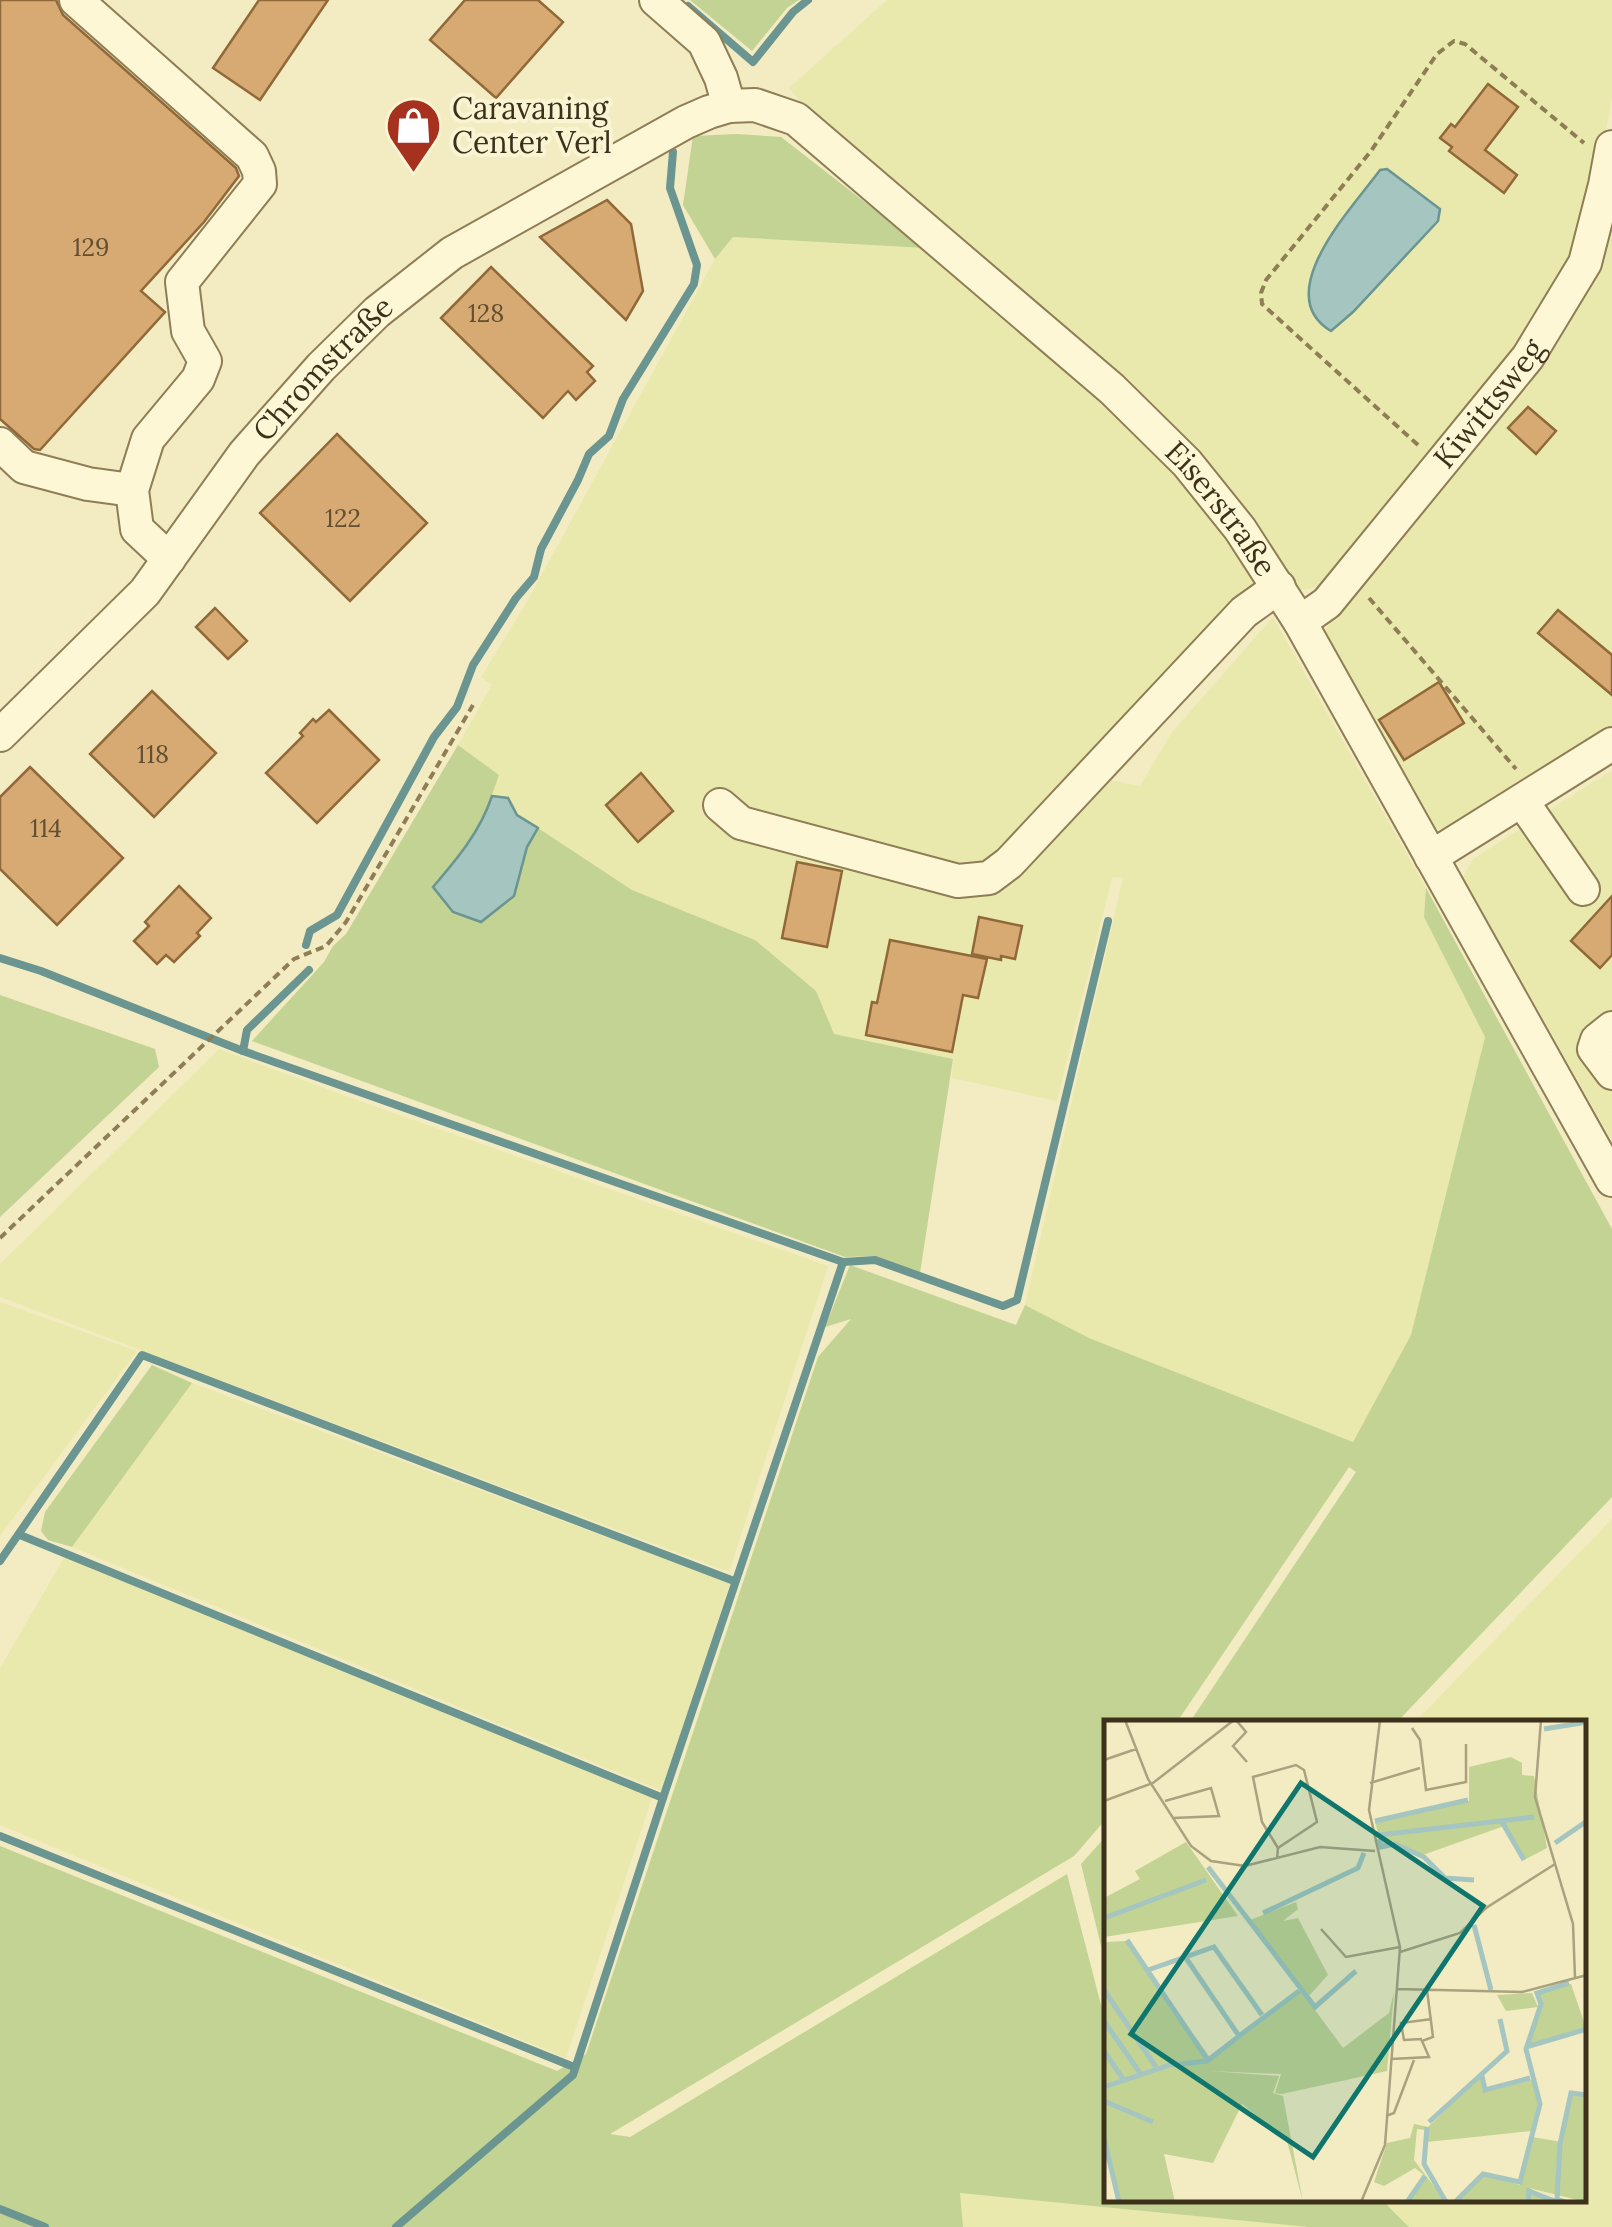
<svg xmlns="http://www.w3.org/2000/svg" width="1612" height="2227" font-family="Lora,serif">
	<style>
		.farmland { fill: #eae9ad }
		.green { fill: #c2d393 }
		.water { fill: #a4c5c0; stroke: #6a9590; stroke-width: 2.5 }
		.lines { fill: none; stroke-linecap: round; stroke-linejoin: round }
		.stream { stroke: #6a9590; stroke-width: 8 }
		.building { fill: #d6aa72; stroke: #916939; stroke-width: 2.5 }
		.minor-casing { stroke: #8f7d56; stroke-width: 36 }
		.path { stroke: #8f7d56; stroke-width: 4; stroke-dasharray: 8 5; stroke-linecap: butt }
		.minor { stroke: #fdf7d6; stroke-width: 32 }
		.labels { text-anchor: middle; stroke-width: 8; stroke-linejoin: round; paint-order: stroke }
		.number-label { font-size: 25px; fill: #634f32 }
		.poi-label { font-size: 30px; fill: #3d311c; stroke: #f9f4d2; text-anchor: start }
		.street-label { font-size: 30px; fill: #3d311c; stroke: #f9f4d2 }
		.inset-river { fill: none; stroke: #a4c5c0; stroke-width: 5 }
		.inset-road { fill: none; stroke: #aaa17f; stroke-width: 2.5 }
		.view { fill: #0f766e; fill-opacity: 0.15; stroke: #0f766e; stroke-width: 5 }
		.inset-edge { fill: none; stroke: #3d311c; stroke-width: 5 }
	</style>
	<rect width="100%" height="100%" fill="#f3ebc1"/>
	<!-- farmland -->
	<g class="farmland">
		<polygon points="887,0 1612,0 1612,98 1595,188 1575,259 1523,353 1320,587 1299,590 1255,520 1200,454 804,106 789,88"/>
		<polygon points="1612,189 1612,732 1458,828 1436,829 1324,632 1334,614 1536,366"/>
		<polygon points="733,237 924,248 1103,401 1174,472 1227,536 1254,583 1010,849 1101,778 1140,786 1172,732 1273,617 1426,888 1424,917 1485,1037 1411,1335 1353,1442 1089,1338 1025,1305 1123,878 1112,877 1057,1101 952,1078 953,1059 833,1034 816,991 755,940 632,890 526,820 517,815 508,798 492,796 499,775 458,745 492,685 481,677 525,605 715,259"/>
		<polygon points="1612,770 1612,1141 1463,877 1473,859"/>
		<polygon points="219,1049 351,1098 828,1266 729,1572 0,1297 0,1264"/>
		<polygon points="0,1302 137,1351 0,1536"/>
		<polygon points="192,1383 730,1583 662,1791 72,1547"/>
		<polygon points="1612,1519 1612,2227 1409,2227 1382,2200 1584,2200 1584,1722 1415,1722"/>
		<polygon points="65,1556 652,1798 566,2058 0,1825 0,1668"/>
		<polygon points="959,2193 1308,2227 963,2227"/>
	</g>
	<!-- green -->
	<g class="green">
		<polygon points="690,0 799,0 787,8 752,51"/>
		<polygon points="737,134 781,137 924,248 733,237 715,259 683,205 693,136"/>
		<path d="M458 745 499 775C482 826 468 846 433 887L514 896 527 847 538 828 632 890 755 940 816 991 834 1034 953 1059 920 1273 873 1256 845 1257 252 1041 324 962 333 946 346 934Z"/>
		<polygon points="1426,888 1612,1229 1612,1497 1397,1722 1190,1722 1356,1472 1349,1467 1177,1722 1107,1722 1107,1818 1074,1856 610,2134 630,2137 1067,1874 1101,2005 1107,2007 1107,2200 1382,2200 1409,2227 1308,2227 960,2193 963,2227 0,2227 0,1846 557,2071 586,2054 818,1357 851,1319 825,1327 850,1265 1016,1325 1025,1305 1089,1338 1353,1442 1411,1335 1485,1037 1424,917"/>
		<polygon points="0,995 155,1049 159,1067 0,1217"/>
		<polygon points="152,1365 192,1383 72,1547 48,1540 41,1531 45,1512"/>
		<polygon points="1107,1835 1107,1970 1081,1864"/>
	</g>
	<!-- water -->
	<g class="water">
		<path d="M1387 169 1440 209 1438 221 1353 312 1331 331C1269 294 1353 207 1380 170Z"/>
		<path d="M492 796 508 798 517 815 538 828 527 847 514 896 481 922 453 912 433 887C457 859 480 832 492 796Z"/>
	</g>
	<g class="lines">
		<!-- stream -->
		<g class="stream">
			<polyline points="688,6 753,62 793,12 808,0"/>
			<polyline points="306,945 310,931 337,915 434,737 457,707 473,665 516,598 534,577 541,549 578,480 589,454 609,436 623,399 694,284 697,265 670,188 673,152"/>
			<polyline points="0,958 41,971 243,1051 843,1262 875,1260 1003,1306 1017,1300 1108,921"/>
			<polyline points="243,1051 247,1030 309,970"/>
			<polyline points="20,1535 663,1798 843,1262"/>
			<polyline points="0,1561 142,1355 734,1581"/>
			<polyline points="0,1836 574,2067"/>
			<polyline points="0,2209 45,2227"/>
			<polyline points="396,2227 573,2075 663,1798"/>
		</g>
	</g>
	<!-- building -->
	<g class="building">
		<polygon points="0,0 56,0 63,15 236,168 239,176 204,222 141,291 165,312 40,450 34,449 0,419"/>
		<polygon points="259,0 328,0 260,100 213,68"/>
		<polygon points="465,0 538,0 563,22 496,98 430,40"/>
		<polygon points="1488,84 1518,107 1485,150 1517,175 1504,193 1449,151 1452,147 1440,138 1451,124 1455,127"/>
		<polygon points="607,200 631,224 643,291 626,320 540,237"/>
		<polygon points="491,267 593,366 587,372 595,381 576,400 568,391 543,418 441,318"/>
		<polygon points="1528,407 1556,431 1536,454 1508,428"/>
		<polygon points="337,434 427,523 350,601 260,513"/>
		<polygon points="215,608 247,641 228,659 196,627"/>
		<polygon points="1558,610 1612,655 1612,695 1538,633"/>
		<polygon points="1439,682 1464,723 1404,760 1379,720"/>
		<polygon points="152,691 216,753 154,817 90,754"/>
		<polygon points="329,710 379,760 317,823 266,773 303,736 300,733 313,719 316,722"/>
		<polygon points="30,767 123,858 57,925 0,869 0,797"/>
		<polygon points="641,773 673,811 638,842 606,805"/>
		<polygon points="797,862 842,871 827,947 782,938"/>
		<polygon points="179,886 211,918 197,933 200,936 174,962 166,955 157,964 134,941 149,926 145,922"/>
		<polygon points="1612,896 1612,955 1600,968 1571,941"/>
		<polygon points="979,917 1022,926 1015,959 1001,956 1001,960 972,954"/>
		<polygon points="890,940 987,959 978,998 963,995 952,1052 866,1035 872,1002 877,1003"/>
	</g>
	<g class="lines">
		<defs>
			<g id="minor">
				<polyline points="76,0 252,156 259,171 260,184 182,282 188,331 205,361 198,379 148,439 132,490 137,529 169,559"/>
				<polyline points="656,0 704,42 721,78 729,106"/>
				<polyline points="0,444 24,467 88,484 132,490"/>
				<path id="s1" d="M1300 622 1327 603 1528 357 1585 263 1605 185 1612 147"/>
				<path id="s2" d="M0 735 145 592 244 454 321 367 377 312 452 253 686 122 709 112 729 106 755 105 796 119 1112 389 1187 463 1240 529 1300 622 1612 1180"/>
				<polyline points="1522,801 1583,889"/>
				<polyline points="720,805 741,823 958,881 989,878 1009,863 1244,612 1279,587"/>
				<polyline points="1431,857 1612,744"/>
				<polyline points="1612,1028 1597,1040 1594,1049 1612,1073"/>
			</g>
		</defs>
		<!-- minor casing -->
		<use href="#minor" class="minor-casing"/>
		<!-- path -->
		<g class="path">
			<polyline points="1418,445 1262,304 1261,293 1266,280 1371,151 1437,54 1454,41 1465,44 1584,143"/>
			<polyline points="1369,598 1516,769"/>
			<polyline points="0,1238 294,959 326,946 346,922 473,705"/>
		</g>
		<!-- minor -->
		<use href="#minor" class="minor"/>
	</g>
	<!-- icons -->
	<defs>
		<symbol id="shop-pin" viewBox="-11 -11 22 30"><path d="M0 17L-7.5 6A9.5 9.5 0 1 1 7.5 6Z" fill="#a6311f" stroke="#f9f4d2"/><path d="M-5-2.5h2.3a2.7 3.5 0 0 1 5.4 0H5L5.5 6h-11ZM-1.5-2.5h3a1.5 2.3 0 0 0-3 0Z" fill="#fff"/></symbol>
	</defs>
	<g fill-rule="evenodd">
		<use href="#shop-pin" x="382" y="94" width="63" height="86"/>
	</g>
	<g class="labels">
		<!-- number labels -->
		<g class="number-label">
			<text x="91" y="256">129</text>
			<text x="486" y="322">128</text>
			<text x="343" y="527">122</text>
			<text x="153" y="763">118</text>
			<text x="46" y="837">114</text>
		</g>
		<!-- poi labels -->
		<g class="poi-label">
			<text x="452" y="119">Caravaning<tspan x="452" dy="34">Center Verl</tspan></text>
		</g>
		<!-- street labels -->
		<g class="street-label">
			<text dy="10" stroke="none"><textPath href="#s2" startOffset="490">Chromstraße</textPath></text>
			<text dy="10" stroke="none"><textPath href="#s1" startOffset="290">Kiwittsweg</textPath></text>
			<text dy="10" stroke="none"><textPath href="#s2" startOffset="1625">Eiserstraße</textPath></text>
		</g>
	</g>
	<!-- overview -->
	<g transform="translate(1104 1720)">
		<rect width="482" height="482" fill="#f3ebc1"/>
		<path d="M407 37 418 43V55L430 56 443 128 420 140 400 106 319 135 292 124 278 126 271 102 365 81V47ZM82 122 134 196 0 217V178L36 159 31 151ZM192 182 194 189 179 201 194 198 224 255 204 277 197 271 239 328 285 293 290 272 283 351 178 374 171 373 177 354 105 351 175 356 169 373 179 376 199 482 183 421 138 384 109 443 60 434 71 482H14L0 415V222L23 221 107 339 197 270 146 200ZM467 264 482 308 423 325 439 283 435 273ZM428 273 434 287 402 291 393 275ZM377 356 381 372 428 360 434 383 427 411 323 422V410L313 409 310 440 342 482H304L321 456 311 448 280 466 270 462 283 423 306 418 310 404 324 407ZM468 374 482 375V482L425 468 452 482H352L379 454 416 465 428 417 458 422Z" fill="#c2d393"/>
		<path class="inset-river" d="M440 9 483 2M271 101 364 80M398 102 420 140M275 115 430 97M275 119 277 127 291 124 320 137 341 158 370 160M451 123 483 101M104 147 211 287 252 251M159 193 254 148 260 133M0 198 102 160M370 205 387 270M23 220 103 339M82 238 135 316 195 271M44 250 110 227 158 295M0 270 52 347M0 301 36 353M422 327 483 309M0 331 19 359M378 356 381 370 426 358M0 367 66 345 103 341 134 317M0 381 49 402M325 402 403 331 396 299M323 407 320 444 342 482M0 418 15 482M303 482 321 456M351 482 379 454 416 462 436 384 422 329 437 284 433 273 465 263M424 482 425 471 453 482M461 482 453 479 456 424 467 373 483 375"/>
		<path class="inset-road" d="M21 0 44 59 87 126 107 141 141 146 216 127 271 131M132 0 142 12 129 26 143 42M437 0 431 77 469 204 471 258M308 8 316 20 322 70 362 62V24M0 40 32 29M266 63 316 48M0 81 49 63 130 0M61 81 107 68 115 96 70 98M173 139 174 128 213 102 200 50 192 45 149 57 158 102 174 128M217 209 242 237 296 227M296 232 356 213 382 188 451 144M293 269 418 272 483 255M318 319 300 320 297 303 328 299M287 339 325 337 318 321 329 317 323 270M282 396 290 393 310 340M257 482 281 425 296 227 265 90 276 0"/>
		<path class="view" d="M197 63 379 186 209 437 27 314Z"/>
		<rect width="482" height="482" class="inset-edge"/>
	</g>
</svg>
